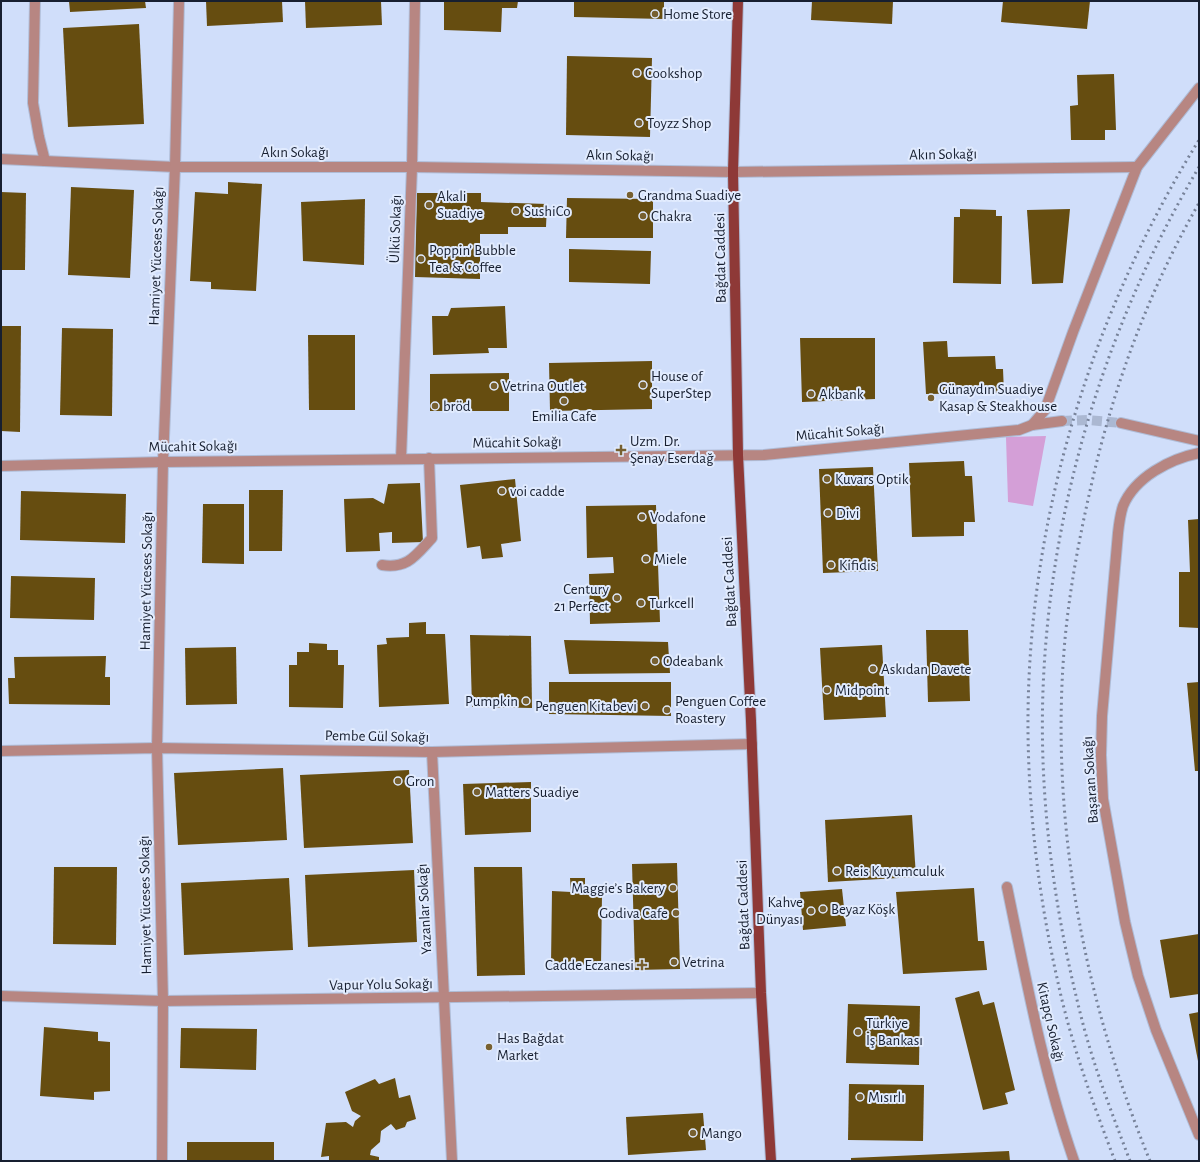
<svg xmlns="http://www.w3.org/2000/svg" width="1200" height="1162" font-family="'Alegreya Sans',sans-serif">
	<style>
		.green { fill: #d49fd7 }
		.building { fill: #664d10 }
		.lines { fill: none; stroke-linecap: round; stroke-linejoin: round }
		.street-tunnel { stroke: #abb8d2; stroke-width: 10; stroke-dasharray: 10 5; stroke-linecap: butt }
		.lane-casing { stroke: #afbcd6; stroke-width: 12 }
		.street-casing { stroke: #afbcd6; stroke-width: 12 }
		.primary-casing { stroke: #afbcd6; stroke-width: 12 }
		.lane { stroke: #b78682; stroke-width: 10 }
		.street { stroke: #b78682; stroke-width: 10 }
		.primary { stroke: #8e3937; stroke-width: 10 }
		.rail { stroke: #778299; stroke-width: 3; stroke-dasharray: 2 4; stroke-linecap: butt }
		.poi-dot { fill: #776030; stroke: #e1ebfe; stroke-width: 1.5 }
		.labels { text-anchor: middle; stroke-width: 4; stroke-linejoin: round; paint-order: stroke }
		.poi-label { font-size: 15px; fill: #171f30; stroke: #e1ebfe; text-anchor: start }
		.street-label { font-size: 15px; fill: #171f30; stroke: #e1ebfe }
	</style>
	<rect width="100%" height="100%" fill="#d0defa"/>
	<!-- green -->
	<polygon class="green" points="1046,436 1033,506 1008,502 1006,437"/>
	<!-- building -->
	<g class="building">
		<polygon points="69,1 145,1 146,8 70,12"/>
		<polygon points="206,1 282,1 283,22 207,26"/>
		<polygon points="305,1 381,1 382,25 306,28"/>
		<polygon points="444,1 518,1 517,8 502,8 501,32 444,30"/>
		<polygon points="574,1 664,1 664,19 574,17"/>
		<polygon points="812,1 893,1 892,24 811,20"/>
		<polygon points="1003,1 1090,1 1087,29 1001,22"/>
		<polygon points="139,24 144,124 68,127 63,28"/>
		<polygon points="567,56 652,58 650,137 566,135"/>
		<polygon points="1114,74 1116,130 1105,130 1105,140 1071,140 1070,106 1078,105 1077,75"/>
		<polygon points="228,182 262,184 256,291 211,289 211,282 190,281 195,192 228,194"/>
		<polygon points="71,187 134,190 130,278 68,275"/>
		<polygon points="1,192 26,193 25,270 1,270"/>
		<polygon points="417,193 481,193 481,202 547,204 546,227 508,227 508,234 480,234 480,279 415,277"/>
		<polygon points="567,198 653,199 653,238 566,238"/>
		<polygon points="365,199 364,265 303,261 301,202"/>
		<polygon points="960,209 996,210 996,216 1002,216 1001,284 953,283 954,217 960,217"/>
		<polygon points="1070,209 1063,283 1032,284 1027,210"/>
		<polygon points="569,249 651,251 650,284 569,282"/>
		<polygon points="505,306 507,348 488,348 489,353 433,355 432,316 448,316 451,308"/>
		<polygon points="1,326 21,326 20,432 1,431"/>
		<polygon points="62,328 113,329 112,416 60,415"/>
		<polygon points="308,335 355,335 355,410 309,410"/>
		<polygon points="800,338 875,338 875,399 802,402"/>
		<polygon points="947,341 948,357 995,356 996,369 1003,369 1004,393 926,394 923,342"/>
		<polygon points="652,361 652,409 550,411 549,363"/>
		<polygon points="509,373 509,411 430,411 430,374"/>
		<polygon points="964,461 965,476 972,476 975,522 964,522 964,536 912,537 909,463"/>
		<polygon points="873,467 878,571 823,573 819,469"/>
		<polygon points="515,479 521,541 501,544 503,557 482,559 480,546 467,548 460,485"/>
		<polygon points="420,483 423,542 392,543 392,532 379,533 380,551 346,552 344,499 373,498 384,504 388,484"/>
		<polygon points="249,490 283,490 282,551 249,551"/>
		<polygon points="21,491 126,494 125,543 20,540"/>
		<polygon points="203,504 244,504 244,564 202,563"/>
		<polygon points="656,505 660,622 590,624 589,574 614,573 613,557 587,558 586,506"/>
		<polygon points="1199,519 1199,628 1179,627 1179,572 1190,572 1188,520"/>
		<polygon points="11,576 95,578 94,620 10,618"/>
		<polygon points="426,622 426,634 445,634 449,704 379,707 377,645 387,644 386,638 409,637 409,623"/>
		<polygon points="926,630 968,630 970,701 928,702"/>
		<polygon points="470,635 531,636 532,708 472,707"/>
		<polygon points="564,640 668,642 670,673 569,674"/>
		<polygon points="309,643 327,644 327,650 338,650 338,665 344,665 343,708 289,707 289,665 297,665 297,652 309,652"/>
		<polygon points="882,645 886,717 824,720 820,648"/>
		<polygon points="236,647 237,704 186,705 185,648"/>
		<polygon points="106,656 105,677 110,677 110,705 9,704 8,678 15,678 14,657"/>
		<polygon points="549,682 671,682 671,716 549,714"/>
		<polygon points="1199,682 1199,771 1195,771 1187,683"/>
		<polygon points="283,768 287,840 178,845 174,773"/>
		<polygon points="409,770 413,843 304,848 300,775"/>
		<polygon points="531,782 531,832 465,835 463,784"/>
		<polygon points="912,815 916,877 828,882 825,820"/>
		<polygon points="677,863 680,969 635,970 632,864"/>
		<polygon points="54,867 117,867 116,945 53,944"/>
		<polygon points="474,867 522,867 525,975 477,976"/>
		<polygon points="414,870 417,942 308,947 305,875"/>
		<polygon points="289,878 293,950 184,955 181,883"/>
		<polygon points="570,878 585,878 585,894 602,895 601,965 551,964 552,891 571,892"/>
		<polygon points="974,888 978,941 984,941 987,970 903,974 896,892"/>
		<polygon points="842,889 846,926 803,930 800,892"/>
		<polygon points="1199,934 1199,994 1170,998 1160,940"/>
		<polygon points="979,991 983,1005 994,1002 1015,1090 1005,1093 1008,1104 983,1110 955,998"/>
		<polygon points="848,1004 920,1006 919,1065 846,1063"/>
		<polygon points="1199,1012 1199,1061 1198,1061 1189,1014"/>
		<polygon points="44,1027 98,1032 98,1041 110,1042 110,1091 94,1092 94,1100 40,1096"/>
		<polygon points="181,1028 257,1029 256,1070 180,1068"/>
		<polygon points="395,1078 399,1098 410,1095 416,1119 407,1122 405,1127 396,1130 391,1124 381,1131 380,1142 371,1150 370,1155 379,1157 379,1161 329,1161 329,1156 321,1157 326,1123 346,1122 353,1127 355,1121 361,1116 352,1111 345,1092 375,1079 379,1084"/>
		<polygon points="849,1084 924,1085 923,1141 848,1140"/>
		<polygon points="703,1113 706,1150 628,1155 626,1117"/>
		<rect x="187" y="1142" width="87" height="19"/>
		<polygon points="1009,1151 1010,1161 851,1161 851,1158"/>
	</g>
	<g class="lines">
		<!-- street-tunnel -->
		<polyline class="street-tunnel" points="1062,421 1088,420 1121,423"/>
		<defs>
			<g id="lane">
				<polyline points="35,1 33,103 39,137 45,161"/>
				<path d="M382 565C408 569 416 555 432 538L429 458"/>
			</g>
			<g id="street">
				<polyline points="1,159 175,167 412,167 733,172 1137,167"/>
				<polyline points="1121,423 1199,441"/>
				<polyline points="1032,425 1045,410 1073,332 1137,167 1199,88"/>
				<path d="M1199 453C1170 459 1135 477 1123 506 1120 515 1119 524 1118 533L1102 716 1101 755 1103 799 1125 922 1138 976 1156 1030 1199 1135"/>
				<polyline points="401,459 412,167 415,1"/>
				<polyline points="1,466 163,462 764,455 1019,430 1032,425 1062,421"/>
				<polyline points="1,751 157,748 432,752 752,744"/>
				<polyline points="432,752 452,1161"/>
				<path d="M1007 887C1026 979 1043 1072 1074 1161"/>
				<polyline points="1,996 163,1001 761,993"/>
				<polyline points="162,1161 163,1001 157,748 163,462 175,167 179,1"/>
			</g>
			<polyline id="primary" points="738,1 733,172 738,455 751,721 761,993 771,1161"/>
		</defs>
		<!-- lane casing -->
		<use href="#lane" class="lane-casing"/>
		<!-- street casing -->
		<use href="#street" class="street-casing"/>
		<!-- primary casing -->
		<use href="#primary" class="primary-casing"/>
		<!-- lane -->
		<use href="#lane" class="lane"/>
		<!-- street -->
		<use href="#street" class="street"/>
		<!-- primary -->
		<use href="#primary" class="primary"/>
		<!-- rail -->
		<g class="rail">
			<path d="M1115 1161C1092 1101 1070 1040 1057 978 1039 898 1029 815 1028 733 1026 525 1090 316 1199 140"/>
			<path d="M1130 1161C1113 1116 1095 1070 1083 1024 1053 908 1037 788 1044 669 1054 493 1109 319 1199 167"/>
			<path d="M1150 1161C1083 997 1049 817 1065 639 1070 586 1080 534 1092 482 1114 385 1149 290 1199 203"/>
		</g>
	</g>
	<!-- markers -->
	<g class="poi-dot">
		<circle cx="655" cy="14" r="4"/>
		<circle cx="637" cy="73" r="4"/>
		<circle cx="639" cy="123" r="4"/>
		<circle cx="630" cy="195" r="4"/>
		<circle cx="429" cy="205" r="4"/>
		<circle cx="516" cy="211" r="4"/>
		<circle cx="643" cy="216" r="4"/>
		<circle cx="421" cy="259" r="4"/>
		<circle cx="643" cy="385" r="4"/>
		<circle cx="494" cy="386" r="4"/>
		<circle cx="811" cy="394" r="4"/>
		<circle cx="931" cy="398" r="4"/>
		<circle cx="564" cy="401" r="4"/>
		<circle cx="435" cy="406" r="4"/>
		<path d="M619 444h4v4h4v4h-4v4h-4v-4h-4v-4h4z"/>
		<circle cx="827" cy="479" r="4"/>
		<circle cx="502" cy="491" r="4"/>
		<circle cx="828" cy="513" r="4"/>
		<circle cx="642" cy="517" r="4"/>
		<circle cx="646" cy="559" r="4"/>
		<circle cx="831" cy="565" r="4"/>
		<circle cx="617" cy="598" r="4"/>
		<circle cx="641" cy="603" r="4"/>
		<circle cx="655" cy="661" r="4"/>
		<circle cx="873" cy="669" r="4"/>
		<circle cx="827" cy="690" r="4"/>
		<circle cx="526" cy="701" r="4"/>
		<circle cx="645" cy="706" r="4"/>
		<circle cx="667" cy="710" r="4"/>
		<circle cx="398" cy="781" r="4"/>
		<circle cx="477" cy="792" r="4"/>
		<circle cx="837" cy="871" r="4"/>
		<circle cx="673" cy="888" r="4"/>
		<circle cx="823" cy="909" r="4"/>
		<circle cx="811" cy="911" r="4"/>
		<circle cx="676" cy="913" r="4"/>
		<circle cx="674" cy="962" r="4"/>
		<path d="M640 959h4v4h4v4h-4v4h-4v-4h-4v-4h4z"/>
		<circle cx="858" cy="1032" r="4"/>
		<circle cx="489" cy="1047" r="4"/>
		<circle cx="860" cy="1097" r="4"/>
		<circle cx="693" cy="1133" r="4"/>
	</g>
	<g class="labels">
		<!-- poi labels -->
		<g class="poi-label">
			<text x="663" y="19">Home Store</text>
			<text x="645" y="78">Cookshop</text>
			<text x="647" y="128">Toyzz Shop</text>
			<text x="638" y="200">Grandma Suadiye</text>
			<text x="437" y="201">Akali<tspan x="437" dy="17">Suadiye</tspan></text>
			<text x="524" y="216">SushiCo</text>
			<text x="651" y="221">Chakra</text>
			<text x="429" y="255">Poppin’ Bubble<tspan x="429" dy="17">Tea &amp; Coffee</tspan></text>
			<text x="651" y="381">House of<tspan x="651" dy="17">SuperStep</tspan></text>
			<text x="502" y="391">Vetrina Outlet</text>
			<text x="939" y="394">Günaydın Suadiye<tspan x="939" dy="17">Kasap &amp; Steakhouse</tspan></text>
			<text x="819" y="399">Akbank</text>
			<text x="443" y="411">bröd</text>
			<text x="564" y="421" text-anchor="middle">Emilia Cafe</text>
			<text x="630" y="446">Uzm. Dr.<tspan x="630" dy="17">Şenay Eserdağ</tspan></text>
			<text x="835" y="484">Kuvars Optik</text>
			<text x="510" y="496">voi cadde</text>
			<text x="836" y="518">Divi</text>
			<text x="650" y="522">Vodafone</text>
			<text x="654" y="564">Miele</text>
			<text x="839" y="570">Kifidis</text>
			<text x="609" y="594" text-anchor="end">Century<tspan x="609" dy="17">21 Perfect</tspan></text>
			<text x="649" y="608">Turkcell</text>
			<text x="663" y="666">Odeabank</text>
			<text x="881" y="674">Askıdan Davete</text>
			<text x="835" y="695">Midpoint</text>
			<text x="518" y="706" text-anchor="end">Pumpkin</text>
			<text x="675" y="706">Penguen Coffee<tspan x="675" dy="17">Roastery</tspan></text>
			<text x="637" y="711" text-anchor="end">Penguen Kitabevi</text>
			<text x="406" y="786">Gron</text>
			<text x="485" y="797">Matters Suadiye</text>
			<text x="845" y="876">Reis Kuyumculuk</text>
			<text x="665" y="893" text-anchor="end">Maggie’s Bakery</text>
			<text x="803" y="907" text-anchor="end">Kahve<tspan x="803" dy="17">Dünyası</tspan></text>
			<text x="831" y="914">Beyaz Köşk</text>
			<text x="668" y="918" text-anchor="end">Godiva Cafe</text>
			<text x="682" y="967">Vetrina</text>
			<text x="634" y="970" text-anchor="end">Cadde Eczanesi</text>
			<text x="866" y="1028">Türkiye<tspan x="866" dy="17">İş Bankası</tspan></text>
			<text x="497" y="1043">Has Bağdat<tspan x="497" dy="17">Market</tspan></text>
			<text x="868" y="1102">Mısırlı</text>
			<text x="701" y="1138">Mango</text>
		</g>
		<!-- street labels -->
		<g class="street-label">
			<text x="295" y="157">Akın Sokağı</text>
			<text transform="translate(943 154) rotate(-1)" y="5">Akın Sokağı</text>
			<text transform="translate(620 155) rotate(1)" y="5">Akın Sokağı</text>
			<text transform="translate(395 229) rotate(-88)" y="5">Ülkü Sokağı</text>
			<text transform="translate(156 256) rotate(-88)" y="5">Hamiyet Yüceses Sokağı</text>
			<text transform="translate(720 258) rotate(-91)" y="5">Bağdat Caddesi</text>
			<text transform="translate(840 432) rotate(-5)" y="5">Mücahit Sokağı</text>
			<text transform="translate(517 442) rotate(-1)" y="5">Mücahit Sokağı</text>
			<text transform="translate(193 446) rotate(-1)" y="5">Mücahit Sokağı</text>
			<text transform="translate(146 581) rotate(-89)" y="5">Hamiyet Yüceses Sokağı</text>
			<text transform="translate(729 582) rotate(-93)" y="5">Bağdat Caddesi</text>
			<text transform="translate(377 736) rotate(1)" y="5">Pembe Gül Sokağı</text>
			<text transform="translate(1090 780) rotate(-94)" y="5">Başaran Sokağı</text>
			<text transform="translate(145 905) rotate(-91)" y="5">Hamiyet Yüceses Sokağı</text>
			<text transform="translate(743 905) rotate(-92)" y="5">Bağdat Caddesi</text>
			<text transform="translate(424 909) rotate(-93)" y="5">Yazanlar Sokağı</text>
			<text transform="translate(381 984) rotate(-1)" y="5">Vapur Yolu Sokağı</text>
			<text transform="translate(1051 1022) rotate(77)" y="5">Kitapçı Sokağı</text>
		</g>
	</g>
	<!-- border -->
	<rect width="1200" height="1162" fill="none" stroke="#171f30" stroke-width="4"/>
</svg>
